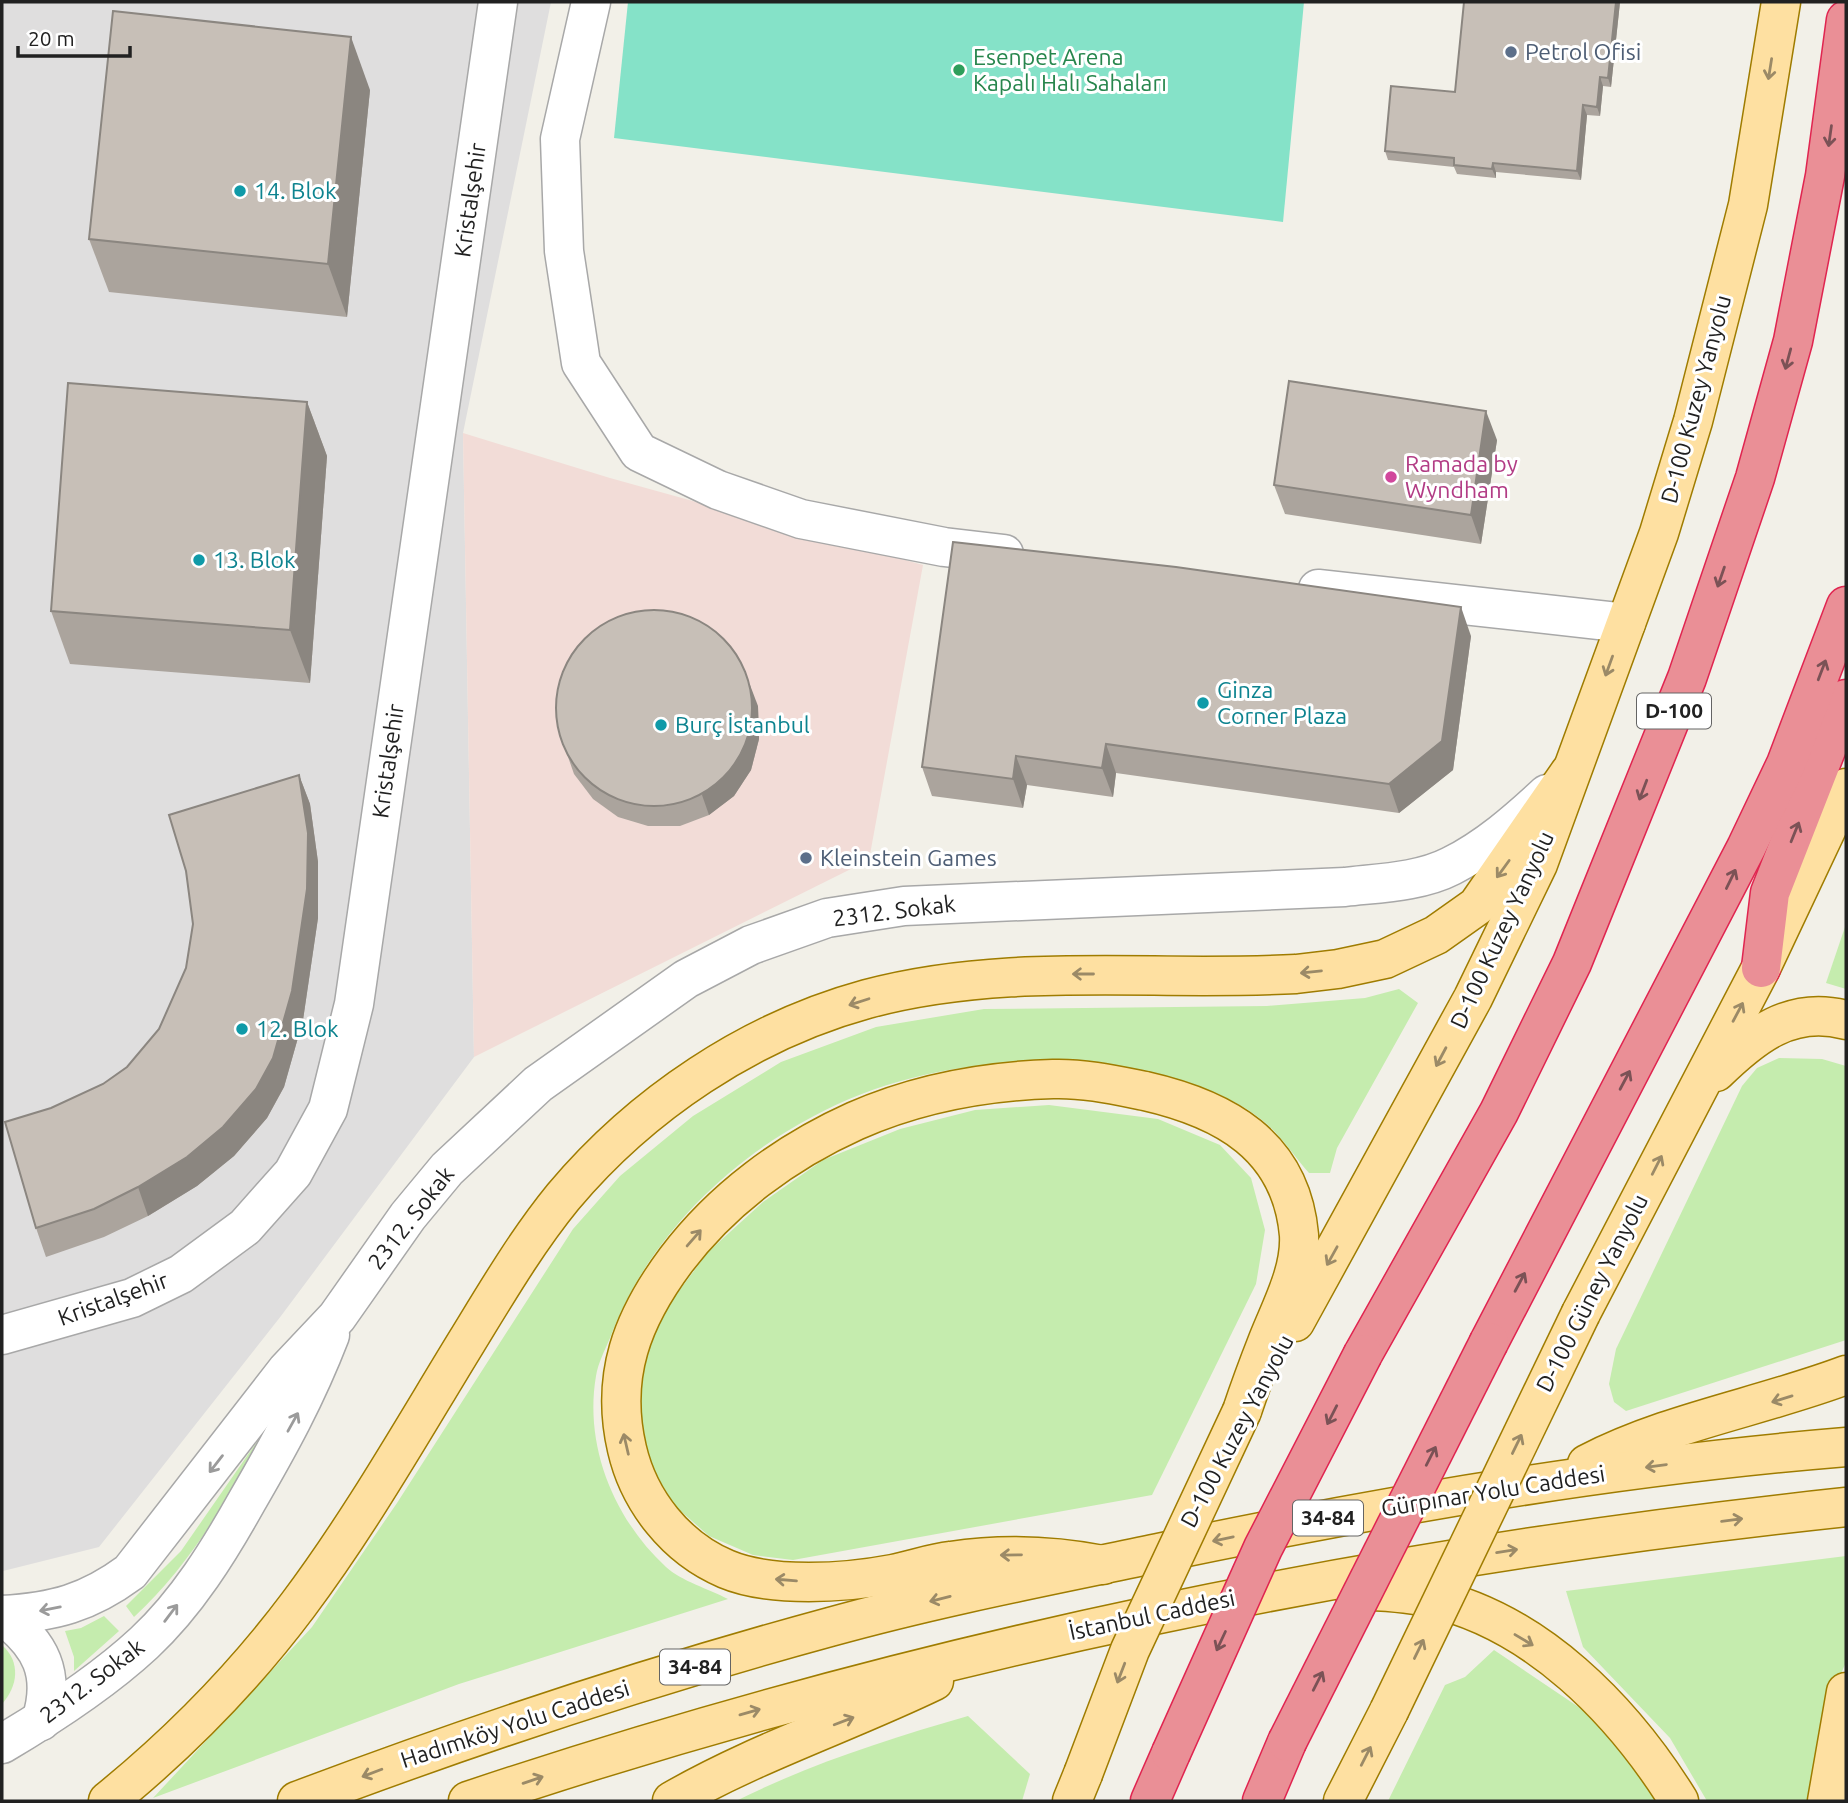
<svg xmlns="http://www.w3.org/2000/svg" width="1848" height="1803" font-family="Ubuntu,sans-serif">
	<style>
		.residential { fill: #dfdede }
		.commercial { fill: #f2dcd7 }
		.grass { fill: #c5ecae }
		.pitch { fill: #85e2c8 }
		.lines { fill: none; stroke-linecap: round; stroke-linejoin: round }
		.minor-casing { stroke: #a8a8a8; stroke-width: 41 }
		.major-casing { stroke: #9f7c00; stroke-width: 41 }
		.highway-casing { stroke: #e02550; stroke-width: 41 }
		.minor { stroke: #fff; stroke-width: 38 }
		.major { stroke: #fee0a1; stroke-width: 38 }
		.highway { stroke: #ea8f96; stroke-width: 38 }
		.major-bridge-casing { stroke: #9f7c00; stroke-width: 41; stroke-linecap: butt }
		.highway-bridge-casing { stroke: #e02550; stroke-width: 41; stroke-linecap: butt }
		.major-bridge { stroke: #fee0a1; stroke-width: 38 }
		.highway-bridge { stroke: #ea8f96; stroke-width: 38 }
		.wall { fill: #aba49d }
		.shaded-wall { fill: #8b8680 }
		.building { fill: #c7bfb7; stroke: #8b8680; stroke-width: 2 }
		.oneway { stroke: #9b8a67 }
		.oneway2 { stroke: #7b5256 }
		.oneway3 { stroke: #9b9b9b }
		.service-dot { fill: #5c6f8a; stroke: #fff; stroke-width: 2.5 }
		.leisure-dot { fill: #2e9e5b; stroke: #fff; stroke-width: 2.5 }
		.culture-dot { fill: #0f9aa8; stroke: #fff; stroke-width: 2.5 }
		.hotel-dot { fill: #d1479c; stroke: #fff; stroke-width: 2.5 }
		.labels { text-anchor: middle; stroke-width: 6; stroke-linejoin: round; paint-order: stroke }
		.shield { fill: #fff; stroke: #646464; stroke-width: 2 }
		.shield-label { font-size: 21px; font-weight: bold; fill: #212121 }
		.service-label { font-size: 23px; fill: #4e5e75; stroke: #fff; text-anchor: start }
		.leisure-label { font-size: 23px; fill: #27864d; stroke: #fff; text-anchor: start }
		.culture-label { font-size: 23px; fill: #0d838f; stroke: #fff; text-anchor: start }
		.street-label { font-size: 23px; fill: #212121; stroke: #fff }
		.hotel-label { font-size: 23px; fill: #b23c85; stroke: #fff; text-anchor: start }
	</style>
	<rect width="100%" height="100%" fill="#f2f0e8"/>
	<!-- residential -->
	<polygon class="residential" points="2,2 551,2 463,433 474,1057 281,1316 99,1547 3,1571"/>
	<!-- commercial -->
	<polygon class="commercial" points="463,433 610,478 923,565 869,860 474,1057"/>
	<!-- grass -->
	<g class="grass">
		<polygon points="1846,924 1846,989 1826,983"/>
		<path d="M1399 989 1418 1003 1337 1148 1330 1173H1309C1294 1156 1280 1134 1262 1120 1219 1086 1156 1071 1102 1066 1002 1055 901 1069 812 1117 723 1164 645 1243 610 1338 605 1350 598 1363 596 1376 584 1446 614 1519 666 1567 681 1581 709 1589 728 1599L459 1684 153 1798 312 1627 397 1503 573 1229 620 1176 693 1116 781 1062 876 1027 984 1009 1267 1006 1365 998Z"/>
		<polygon points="1779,1058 1822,1059 1846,1066 1846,1340 1626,1411 1614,1402 1609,1384 1616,1349 1742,1086 1757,1068"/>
		<polygon points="1049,1105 1158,1119 1220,1145 1251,1178 1265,1230 1256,1284 1152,1495 793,1560 753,1555 709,1536 675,1506 645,1457 636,1412 643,1359 667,1307 708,1252 763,1202 823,1160 900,1129 975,1110"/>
		<path d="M281 1407C236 1482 199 1557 134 1617L126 1606 181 1551Z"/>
		<polygon points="1846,1556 1846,1662 1830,1700 1814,1801 1707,1801 1670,1738 1583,1647 1566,1591"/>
		<polygon points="104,1616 119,1631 74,1671 74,1657 65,1631 81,1628"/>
		<path d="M2 1645C21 1662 18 1686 2 1704Z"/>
		<polygon points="1494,1650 1586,1712 1636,1770 1656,1801 1388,1801 1445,1685 1465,1677"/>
		<path d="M968 1716 1030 1774 1022 1801H736C810 1764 888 1739 968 1716Z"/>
	</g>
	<!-- pitch -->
	<polygon class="pitch" points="628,2 1304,2 1283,222 614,138"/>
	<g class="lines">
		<defs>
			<g id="minor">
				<polyline points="591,2 560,139 564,251 581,363 639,452 718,490 801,519 944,547 1004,554"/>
				<polyline points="1318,589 1626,623"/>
				<polyline points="2,1335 132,1298 181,1274 245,1227 293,1173 328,1109 354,1004 498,2"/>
				<path d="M2 1615C54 1612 88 1603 130 1572L287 1370 337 1317 408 1216 447 1169 538 1084 686 979 751 945 827 918 904 906 1345 887C1379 883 1420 882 1451 866 1487 848 1518 821 1547 794"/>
				<path d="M2 1615C41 1644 56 1674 41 1721"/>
				<path d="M2 1744C51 1715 102 1682 144 1643 187 1603 219 1551 247 1501 280 1444 306 1397 330 1335"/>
			</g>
			<g id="major">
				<path d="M1716 1072C1753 1036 1791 1005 1846 1020"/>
				<polyline points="1581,1313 1761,968 1846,788"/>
				<polyline points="1295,1322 1473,998 1538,864 1659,533 1693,421 1748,205 1781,2"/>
				<path d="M1587 1464C1668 1422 1761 1407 1846 1375"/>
				<path d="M1103 1565C1052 1555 1003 1553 951 1561 932 1563 913 1570 893 1574 846 1583 771 1588 726 1569 676 1548 639 1501 627 1449 610 1376 632 1319 676 1260 722 1199 786 1152 855 1121 916 1094 986 1081 1053 1079 1084 1078 1115 1085 1145 1091 1224 1109 1291 1145 1299 1235 1301 1271 1281 1307 1268 1340 1259 1363 1250 1387 1242 1411"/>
				<path d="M1353 1590C1377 1591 1403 1592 1427 1597 1536 1620 1623 1711 1679 1801"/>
				<path d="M108 1801C178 1744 244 1677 298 1605 361 1521 413 1429 467 1341 497 1292 527 1241 563 1197 641 1104 750 1031 867 999 1009 961 1152 982 1296 974L1338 969 1385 959 1436 935 1477 906 1570 772"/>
				<path d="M297 1801C472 1735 650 1676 830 1627 938 1597 1048 1576 1158 1553 1385 1505 1615 1466 1846 1447"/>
				<path d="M468 1801C918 1650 1374 1557 1846 1507"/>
				<path d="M672 1801C755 1753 847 1723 934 1681"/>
				<polyline points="1072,1801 1083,1774"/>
				<polyline points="1343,1801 1389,1711"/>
				<polyline points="1827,1801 1846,1692"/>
			</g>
			<g id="highway">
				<polyline points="1761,968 1770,893 1846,699"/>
				<polyline points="1489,1342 1746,848 1786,764 1846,606"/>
				<polyline points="1363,1354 1499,1112 1572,963 1687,678 1755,478 1793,341 1825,176 1846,20"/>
				<polyline points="1150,1801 1171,1753"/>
				<polyline points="1262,1801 1287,1742"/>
			</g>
		</defs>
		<!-- minor casing -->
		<use href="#minor" class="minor-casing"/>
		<!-- major casing -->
		<use href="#major" class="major-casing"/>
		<!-- highway casing -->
		<use href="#highway" class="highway-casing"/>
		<!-- minor -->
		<use href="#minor" class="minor"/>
		<!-- major -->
		<use href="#major" class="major"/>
		<!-- highway -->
		<use href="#highway" class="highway"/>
		<defs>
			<g id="major-bridge">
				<polyline points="1389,1711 1581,1313"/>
				<polyline points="1083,1774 1130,1650 1242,1411"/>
			</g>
			<g id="highway-bridge">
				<polyline points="1287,1742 1489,1342"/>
				<polyline points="1171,1753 1263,1548 1363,1354"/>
			</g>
		</defs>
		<!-- major-bridge casing -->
		<use href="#major-bridge" class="major-bridge-casing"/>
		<!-- highway-bridge casing -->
		<use href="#highway-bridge" class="highway-bridge-casing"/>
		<!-- major-bridge -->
		<use href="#major-bridge" class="major-bridge"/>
		<!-- highway-bridge -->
		<use href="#highway-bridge" class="highway-bridge"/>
	</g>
	<!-- wall -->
	<g class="wall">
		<polygon points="1620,2 1611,87 1603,86 1600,116 1587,115 1581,180 1496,172 1496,178 1457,174 1454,167 1388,160 1385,151"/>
		<polygon points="370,90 347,317 109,292 89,239"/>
		<polygon points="307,402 327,456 310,683 70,664 51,611"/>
		<polygon points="1497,440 1481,544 1285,514 1274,485"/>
		<polygon points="1471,636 1453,770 1399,813 1116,773 1113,797 1027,785 1023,808 932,796 922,767"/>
		<polygon points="758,706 759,739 751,770 734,796 709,815 680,826 648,826 618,817 593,799 574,774 567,754"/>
		<polygon points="299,775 310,804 318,862 318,918 303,1020 284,1087 267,1118 234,1156 197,1186 148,1216 104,1237 46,1257 36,1228 51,1108 103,1084 127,1067 159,1029"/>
	</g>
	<!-- shaded-wall -->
	<g class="shaded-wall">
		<polygon points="1616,2 1620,2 1611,87 1608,78"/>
		<polygon points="351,37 370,90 347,317 328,264"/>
		<polygon points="1600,77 1603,86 1600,116 1597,107"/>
		<polygon points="1583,105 1587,115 1581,180 1577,171"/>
		<polygon points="1493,163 1496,172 1496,178 1492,169"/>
		<polygon points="307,402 327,456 310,683 290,630"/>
		<polygon points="1486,411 1497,440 1481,544 1471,515"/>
		<polygon points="1461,607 1471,636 1453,770 1399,813 1389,784"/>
		<polygon points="750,685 758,706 759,739 751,770 734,796 709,815 702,795"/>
		<polygon points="1106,744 1116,773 1113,797 1102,768"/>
		<polygon points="1016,756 1027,785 1023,808 1013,779"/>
		<polygon points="299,775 310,804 318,862 318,918 303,1020 284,1087 267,1118 234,1156 197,1186 148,1216 138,1187"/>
	</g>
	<!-- building -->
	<g class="building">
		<polygon points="1464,2 1616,2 1608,78 1600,77 1597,107 1583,105 1577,171 1493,163 1492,169 1454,165 1454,158 1385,151 1391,86 1455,92"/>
		<polygon points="113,11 351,37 328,264 89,239"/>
		<polygon points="1289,381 1486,411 1471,515 1274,485"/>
		<polygon points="68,383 307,402 290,630 51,611"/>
		<polygon points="953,542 1176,567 1461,607 1442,741 1389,784 1106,744 1102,768 1016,756 1013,779 922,767"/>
		<circle cx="654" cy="708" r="98"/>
		<polygon points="299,775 308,833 307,889 292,991 273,1058 256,1089 223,1127 187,1157 138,1187 94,1209 36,1228 5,1122 51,1108 103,1084 127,1067 159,1029 186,968 193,924 186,871 169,815"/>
	</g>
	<!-- one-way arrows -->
	<defs><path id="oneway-shaft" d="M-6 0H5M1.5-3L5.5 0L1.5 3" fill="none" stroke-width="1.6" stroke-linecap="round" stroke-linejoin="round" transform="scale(1.75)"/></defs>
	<g class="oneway">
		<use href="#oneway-shaft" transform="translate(1770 69) rotate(99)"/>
		<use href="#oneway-shaft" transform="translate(1609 666) rotate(110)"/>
		<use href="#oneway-shaft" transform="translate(1503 869) rotate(126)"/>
		<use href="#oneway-shaft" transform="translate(1311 972) rotate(174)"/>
		<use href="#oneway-shaft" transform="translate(1083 974) rotate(180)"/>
		<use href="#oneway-shaft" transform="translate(859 1002) rotate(162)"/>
		<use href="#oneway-shaft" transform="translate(1738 1012) rotate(-62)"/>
		<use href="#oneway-shaft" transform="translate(1441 1057) rotate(118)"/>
		<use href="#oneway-shaft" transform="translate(1657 1165) rotate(-63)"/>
		<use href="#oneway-shaft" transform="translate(694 1238) rotate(-49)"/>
		<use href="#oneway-shaft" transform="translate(1332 1256) rotate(119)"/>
		<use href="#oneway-shaft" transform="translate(1782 1399) rotate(163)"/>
		<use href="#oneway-shaft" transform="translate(626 1444) rotate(-103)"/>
		<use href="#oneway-shaft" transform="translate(1517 1444) rotate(-64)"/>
		<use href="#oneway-shaft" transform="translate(1656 1466) rotate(172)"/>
		<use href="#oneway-shaft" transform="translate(1732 1520) rotate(-7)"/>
		<use href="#oneway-shaft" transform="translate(1223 1539) rotate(168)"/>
		<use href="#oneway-shaft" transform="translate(1507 1551) rotate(-9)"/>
		<use href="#oneway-shaft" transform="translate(1011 1555) rotate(179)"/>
		<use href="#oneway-shaft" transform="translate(786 1580) rotate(-175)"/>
		<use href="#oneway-shaft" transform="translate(940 1599) rotate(166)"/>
		<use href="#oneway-shaft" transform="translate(1524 1640) rotate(31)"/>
		<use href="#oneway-shaft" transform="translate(1419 1649) rotate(-64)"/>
		<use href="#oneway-shaft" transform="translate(1121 1673) rotate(111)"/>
		<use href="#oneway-shaft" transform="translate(750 1712) rotate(-16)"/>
		<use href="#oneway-shaft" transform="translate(844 1721) rotate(-21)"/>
		<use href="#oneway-shaft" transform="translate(1366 1756) rotate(-63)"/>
		<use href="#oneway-shaft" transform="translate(372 1773) rotate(159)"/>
		<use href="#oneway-shaft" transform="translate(533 1780) rotate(-19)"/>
	</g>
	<g class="oneway2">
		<use href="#oneway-shaft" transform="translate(1830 136) rotate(98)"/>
		<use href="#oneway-shaft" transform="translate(1788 359) rotate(105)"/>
		<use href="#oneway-shaft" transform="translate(1721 577) rotate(109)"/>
		<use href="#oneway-shaft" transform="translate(1822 670) rotate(-69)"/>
		<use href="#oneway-shaft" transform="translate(1643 790) rotate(111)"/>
		<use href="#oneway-shaft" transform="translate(1795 832) rotate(-68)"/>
		<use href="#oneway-shaft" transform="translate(1731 879) rotate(-64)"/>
		<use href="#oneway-shaft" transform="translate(1625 1080) rotate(-62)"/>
		<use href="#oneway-shaft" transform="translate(1520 1282) rotate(-62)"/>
		<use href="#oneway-shaft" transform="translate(1332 1415) rotate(117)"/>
		<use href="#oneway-shaft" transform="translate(1431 1456) rotate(-63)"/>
		<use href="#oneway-shaft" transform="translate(1221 1641) rotate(115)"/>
		<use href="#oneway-shaft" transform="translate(1318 1681) rotate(-63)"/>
	</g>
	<g class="oneway3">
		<use href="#oneway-shaft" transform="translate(293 1422) rotate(-61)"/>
		<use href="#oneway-shaft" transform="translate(216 1464) rotate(128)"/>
		<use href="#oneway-shaft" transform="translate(50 1609) rotate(169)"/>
		<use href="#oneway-shaft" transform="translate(171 1613) rotate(-53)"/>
	</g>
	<!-- markers -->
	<g class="service-dot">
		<circle cx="1511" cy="52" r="7"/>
		<circle cx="806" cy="858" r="7"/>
	</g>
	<circle class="leisure-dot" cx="959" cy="70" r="7"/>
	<g class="culture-dot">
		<circle cx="240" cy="191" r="7"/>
		<circle cx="199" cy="560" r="7"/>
		<circle cx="1203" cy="703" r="7"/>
		<circle cx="661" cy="725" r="7"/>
		<circle cx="242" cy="1029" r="7"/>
	</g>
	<circle class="hotel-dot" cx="1391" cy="477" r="7"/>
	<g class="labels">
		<!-- shield labels -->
		<g class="shield">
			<rect x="1637" y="693.5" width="74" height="35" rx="5"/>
			<rect x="1293" y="1500.5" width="70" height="35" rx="5"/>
			<rect x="660" y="1649.5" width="70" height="35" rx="5"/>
		</g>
		<g class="shield-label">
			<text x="1674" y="718">D-100</text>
			<text x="1328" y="1525">34-84</text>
			<text x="695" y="1674">34-84</text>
		</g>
		<!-- service labels -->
		<g class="service-label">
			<text x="1525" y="60">Petrol Ofisi</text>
			<text x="820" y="866">Kleinstein Games</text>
		</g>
		<!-- leisure labels -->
		<g class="leisure-label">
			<text x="973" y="65">Esenpet Arena<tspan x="973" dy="26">Kapalı Halı Sahaları</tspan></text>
		</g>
		<!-- culture labels -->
		<g class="culture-label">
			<text x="254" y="199">14. Blok</text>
			<text x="213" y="568">13. Blok</text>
			<text x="1217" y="698">Ginza<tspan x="1217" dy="26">Corner Plaza</tspan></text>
			<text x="675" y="733">Burç İstanbul</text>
			<text x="256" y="1037">12. Blok</text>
		</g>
		<!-- street labels -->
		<g class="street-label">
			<text transform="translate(470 200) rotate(-82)" y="8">Kristalşehir</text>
			<text transform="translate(1696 399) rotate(-75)" y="8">D-100 Kuzey Yanyolu</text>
			<text transform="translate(388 761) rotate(-82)" y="8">Kristalşehir</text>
			<text transform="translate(894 911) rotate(-7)" y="8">2312. Sokak</text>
			<text transform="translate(1502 930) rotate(-65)" y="8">D-100 Kuzey Yanyolu</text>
			<text transform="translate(411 1218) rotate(-52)" y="8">2312. Sokak</text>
			<text transform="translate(1592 1293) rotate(-63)" y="8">D-100 Güney Yanyolu</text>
			<text transform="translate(113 1299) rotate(-20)" y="8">Kristalşehir</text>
			<text transform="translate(1237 1431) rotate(-62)" y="8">D-100 Kuzey Yanyolu</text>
			<text transform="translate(1493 1491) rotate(-9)" y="8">Gürpınar Yolu Caddesi</text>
			<text transform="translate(1152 1615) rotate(-12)" y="8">İstanbul Caddesi</text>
			<text transform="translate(92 1681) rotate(-37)" y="8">2312. Sokak</text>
			<text transform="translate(515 1724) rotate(-18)" y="8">Hadımköy Yolu Caddesi</text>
		</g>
		<!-- hotel labels -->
		<g class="hotel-label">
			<text x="1405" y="472">Ramada by<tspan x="1405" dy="26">Wyndham</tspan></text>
		</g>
	</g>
	<!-- border -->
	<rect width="1848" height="1803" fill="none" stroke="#212121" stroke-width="7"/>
	<!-- scale -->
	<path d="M18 46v10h112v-10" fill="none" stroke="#212121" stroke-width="3.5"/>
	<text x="28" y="46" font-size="21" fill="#212121" stroke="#ffffff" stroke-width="5" paint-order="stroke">20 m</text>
</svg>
